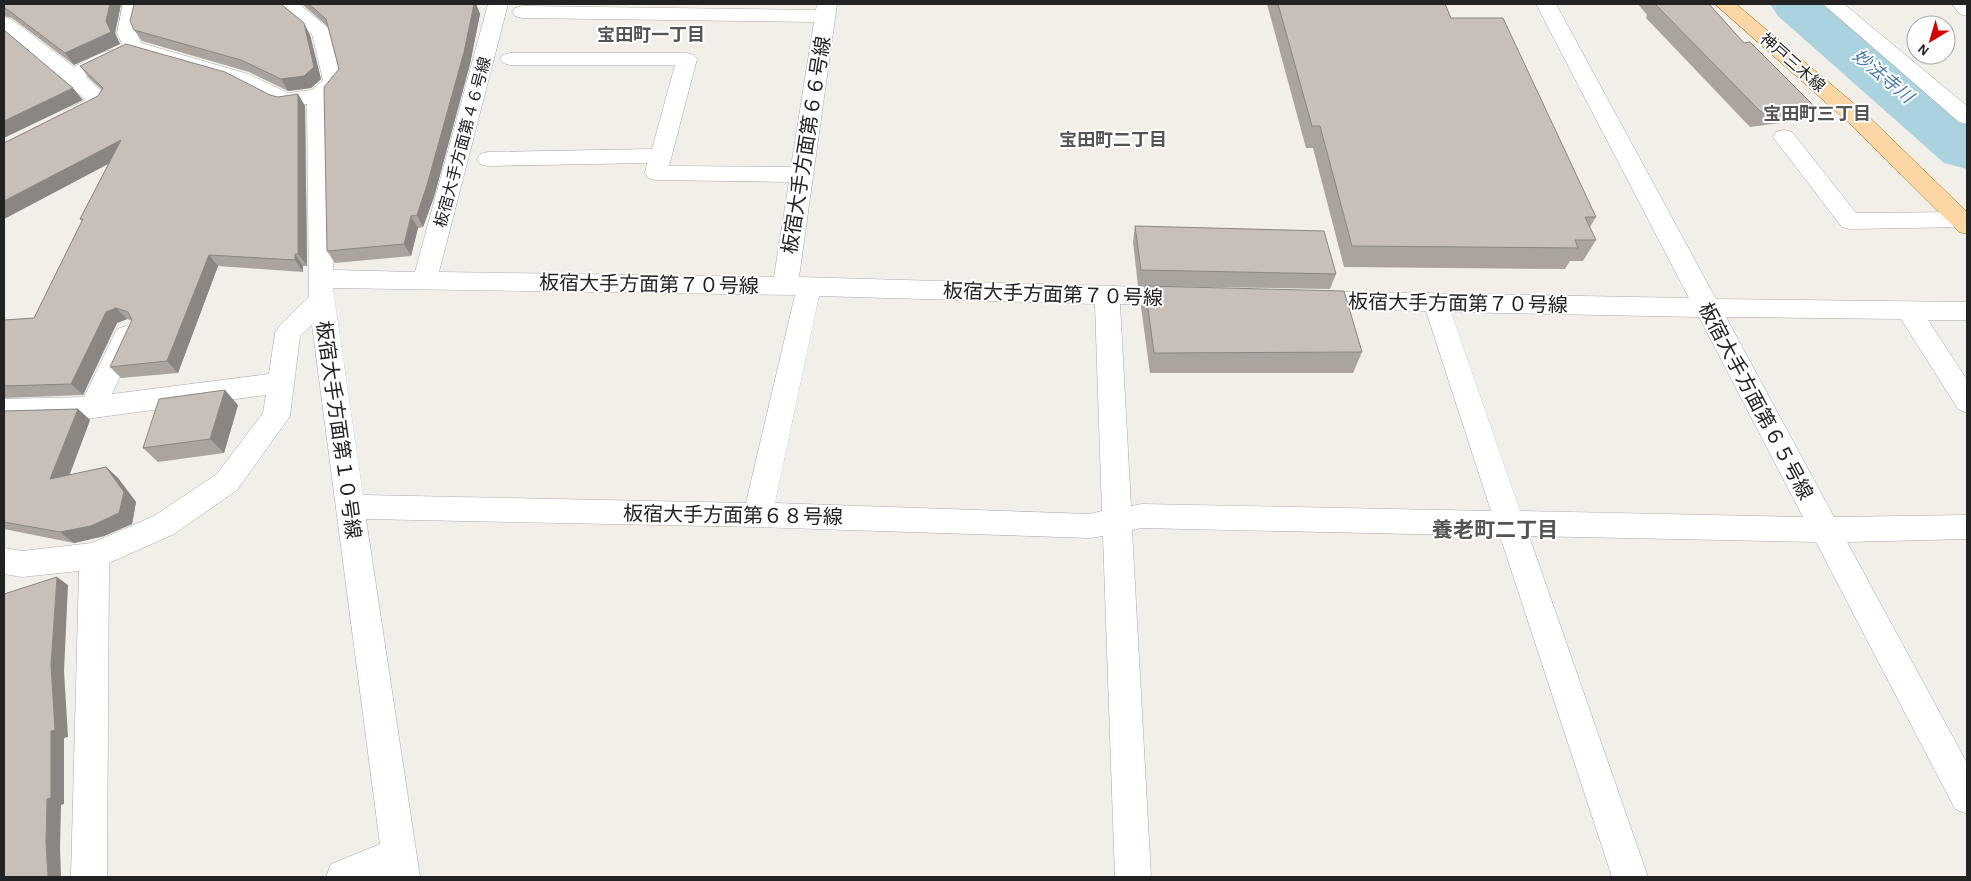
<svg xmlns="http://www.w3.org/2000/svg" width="1971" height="881" font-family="'Alegreya Sans','Noto Sans JP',sans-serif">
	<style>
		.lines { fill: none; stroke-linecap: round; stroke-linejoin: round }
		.river { fill: #aad3df; fill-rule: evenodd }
		.minor-casing { stroke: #a9a9a9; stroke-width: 1 }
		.major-casing { stroke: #a06b00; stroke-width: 1 }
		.minor { fill: #fff; fill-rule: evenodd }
		.major { fill: #fcd6a4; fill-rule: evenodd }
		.wall { fill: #aba49e }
		.shaded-wall { fill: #8b8681 }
		.building { fill: #c7bfb8; stroke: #8b8681 }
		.labels { text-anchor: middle; stroke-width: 4; stroke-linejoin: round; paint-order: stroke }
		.far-street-label { font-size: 16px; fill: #222; stroke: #fff }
		.far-neighbourhood-label { font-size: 18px; font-weight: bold; fill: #555; stroke: #fff }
		.far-water-label { font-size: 18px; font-style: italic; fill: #4a7aab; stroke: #fff }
		.street-label { font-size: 20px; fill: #222; stroke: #fff }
		.neighbourhood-label { font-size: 21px; font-weight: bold; fill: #555; stroke: #fff }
	</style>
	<rect width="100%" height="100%" fill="#f2efe9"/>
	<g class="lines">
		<!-- river -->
		<polygon class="river" points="1770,4 1832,4 1967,115 1967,169 1944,163 1778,16"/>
		<defs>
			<g id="minor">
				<path d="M123 4H143L137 33 141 43 248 74 288 93 312 90 323 80 312 34 277 4H299L328 28 331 32 344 81 329 98 333 270 415 272 488 4H508L439 272 774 277 789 182 656 180 648 178 645 173 647 163 488 166 480 164 477 159 480 154 488 152 652 149 675 65H510L503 63 500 59 503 55 510 53H687L694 55 697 59 669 166 791 167 814 22 522 18 515 16 512 12 515 8 522 6 816 10 817 4H837L799 277 1180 288 1189 291 1192 297 1189 303 1180 306 1120 304 1131 506 1142 504 1491 511 1426 311 1311 309 1302 306 1299 300 1302 294 1311 291 1689 298 1536 4H1556L1716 299 1967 302V320H1928L1967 380V413L1958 409 1901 319 1726 317 1834 517 1967 515V539L1847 542 1967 763V814L1955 809 1816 542 1529 536 1648 877H1612L1500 536 1142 528 1132 530 1151 877H1115L1103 536 1090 538 758 527 366 519 420 877H326L331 864 380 844 312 325 300 336 290 416 237 490 174 534 109 563 107 877H71L79 571 22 577 4 574V548L22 551 92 543 154 516 217 474 263 413 266 395 93 418 4 421V399L84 397 117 329 126 326 135 329 139 336 112 394 269 374 275 333 279 326 309 297 307 104 285 107 278 105 234 82 126 51 128 54 125 58 86 77 111 101 107 106 81 120 73 122 65 120 62 115 65 110 86 100 4 32V17L11 19 74 67C88 60 108 46 125 50L117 33ZM333 288 795 295 746 503 363 495ZM819 296 1095 304 1102 511 1090 514 775 503ZM1451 312 1699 317 1803 517 1520 511Z"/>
				<polygon points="1823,4 1844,4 1967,106 1967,124 1959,122"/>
				<polygon points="1952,4 1967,4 1967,16 1960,14"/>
				<polygon points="1784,130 1792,132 1856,213 1962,212 1967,213 1967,227 1850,229 1842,227 1773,137 1776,132"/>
			</g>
			<polygon id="major" points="1715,4 1736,4 1865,113 1967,212 1967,234 1959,232 1849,123"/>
		</defs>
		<!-- minor casing -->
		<use href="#minor" class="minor-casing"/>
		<!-- major casing -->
		<use href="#major" class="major-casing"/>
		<!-- minor -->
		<use href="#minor" class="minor"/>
		<!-- major -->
		<use href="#major" class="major"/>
	</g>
	<!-- wall -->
	<g class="wall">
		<polygon points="4,4 121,4 115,33 120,44 74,65 12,18 4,16"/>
		<polygon points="302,4 476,4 480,14 470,64 434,197 423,227 418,228 411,256 335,263 327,251 339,69 328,27"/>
		<polygon points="1267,4 1445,4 1451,18 1596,217 1590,227 1596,240 1583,261 1570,261 1565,269 1344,267 1313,148 1306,148"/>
		<polygon points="1638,4 1709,4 1744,43 1814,106 1803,120 1750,127 1646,18 1647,15"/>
		<polygon points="134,30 310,35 321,79 311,88 288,91 249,72 142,41"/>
		<polygon points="80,66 270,95 278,97 298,94 305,106 307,266 303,266 303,272 218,266 178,373 121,378 110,367 132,321 127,319 117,323 83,395 4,398 4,320 34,318 82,221 80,219 109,163 4,219 4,143 98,96 102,90 89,78"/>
		<polygon points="1135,226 1336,274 1330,289 1138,286 1133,242"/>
		<polygon points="1145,286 1362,352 1353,373 1150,373 1141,307"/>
		<polygon points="238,405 224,453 158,462 143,448"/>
		<polygon points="78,409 90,420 69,475 106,467 118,478 136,502 132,524 104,536 74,543 4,529 4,411"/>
	</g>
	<!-- shaded-wall -->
	<g class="shaded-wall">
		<polygon points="110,4 121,4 115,33 120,44 74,65 65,53 106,21"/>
		<polygon points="467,4 476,4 480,14 470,64 434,197 423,227 417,215"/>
		<polygon points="304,23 310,35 321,79 311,88 288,91 281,79"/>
		<polygon points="73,88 83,100 4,138 4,121"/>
		<polygon points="298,94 305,106 307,266 298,254"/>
		<polygon points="121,140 131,152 4,219 4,201"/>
		<polygon points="411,216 418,228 411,256 404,244"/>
		<polygon points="295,254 303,266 303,272 295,260"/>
		<polygon points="209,255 218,266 178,373 167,361"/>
		<polygon points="116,308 127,319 117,323 83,395 71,384 106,312"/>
		<polygon points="225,390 238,405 224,453 210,439"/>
		<polygon points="78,409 90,420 64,490 50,479"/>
		<polygon points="106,467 118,478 136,502 132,524 104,536 74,543 60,532"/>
		<polygon points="57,577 68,585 64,671 68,737 64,738 64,804 61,805 60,848 61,877 48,877 46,843 51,664"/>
	</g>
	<!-- building -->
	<g class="building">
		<polygon points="4,4 110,4 106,21 111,32 65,53 4,7"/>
		<polygon points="134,4 281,4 304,23 314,67 304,76 281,79 241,60 134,30 130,21"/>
		<polygon points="309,4 474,4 464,52 427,185 417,215 411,216 404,244 327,251 324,87 339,69 326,19"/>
		<polygon points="1278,4 1445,4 1451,18 1503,18 1596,217 1585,217 1596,240 1575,240 1578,248 1352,246 1320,126 1312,126"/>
		<polygon points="1655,4 1709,4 1744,43 1750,42 1814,106 1761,112"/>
		<polygon points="4,30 73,88 4,121"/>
		<polygon points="126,44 225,72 270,95 278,97 298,94 298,254 295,254 295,260 209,255 167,361 110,367 132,320 128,312 116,308 106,312 71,384 4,386 4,320 34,318 83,219 80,219 121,140 4,201 4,143 98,96 103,88 80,66"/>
		<polygon points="1135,226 1324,231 1336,274 1141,270"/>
		<polygon points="1145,286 1344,291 1362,352 1154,353"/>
		<polygon points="225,390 210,439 143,448 159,399"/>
		<polygon points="78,409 50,479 106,467 124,492 119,513 91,526 60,532 4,522 4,411"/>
		<polygon points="57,577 51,664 55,730 51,731 51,798 47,799 46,843 48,877 4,877 4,594"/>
	</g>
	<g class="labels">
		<!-- far-street labels -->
		<g class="far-street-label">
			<text transform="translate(1793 62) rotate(41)" y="6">神戸三木線</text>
			<text transform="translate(462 142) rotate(-75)" y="6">板宿大手方面第４６号線</text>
		</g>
		<!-- far-neighbourhood labels -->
		<g class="far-neighbourhood-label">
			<text x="651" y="41">宝田町一丁目</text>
			<text x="1817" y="120">宝田町三丁目</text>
			<text x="1113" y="146">宝田町二丁目</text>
		</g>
		<!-- far-water labels -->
		<g class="far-water-label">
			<text transform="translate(1883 76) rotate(40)" y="6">妙法寺川</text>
		</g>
		<!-- street labels -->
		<g class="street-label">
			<text transform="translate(806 145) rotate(-81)" y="7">板宿大手方面第６６号線</text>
			<text transform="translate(649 284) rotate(1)" y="7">板宿大手方面第７０号線</text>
			<text transform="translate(1053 294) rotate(2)" y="7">板宿大手方面第７０号線</text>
			<text transform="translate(1458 303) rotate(1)" y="7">板宿大手方面第７０号線</text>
			<text transform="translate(1756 401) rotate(62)" y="7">板宿大手方面第６５号線</text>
			<text transform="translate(339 430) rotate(82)" y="7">板宿大手方面第１０号線</text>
			<text transform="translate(733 515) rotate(1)" y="7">板宿大手方面第６８号線</text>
		</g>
		<!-- neighbourhood labels -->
		<g class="neighbourhood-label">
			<text x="1495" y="537">養老町二丁目</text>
		</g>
	</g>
	<!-- border -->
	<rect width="1971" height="881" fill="none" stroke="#222222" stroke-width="10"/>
	<!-- north arrow -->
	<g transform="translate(1931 40) rotate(218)"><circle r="24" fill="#ffffff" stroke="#a7a7a7"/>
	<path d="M0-4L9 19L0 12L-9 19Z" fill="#d40000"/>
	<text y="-8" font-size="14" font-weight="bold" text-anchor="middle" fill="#222222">N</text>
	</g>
</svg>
